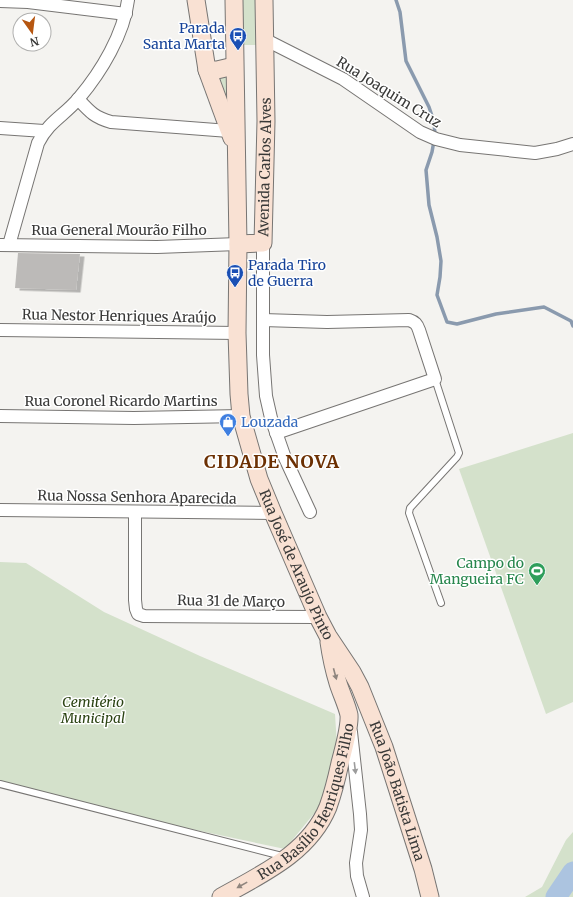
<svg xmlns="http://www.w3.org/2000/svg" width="573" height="897" font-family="Merriweather,serif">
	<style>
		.green { fill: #d4e1cb }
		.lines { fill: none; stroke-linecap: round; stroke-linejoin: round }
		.stream { stroke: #8a9aae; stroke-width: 3.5 }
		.river { stroke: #acc4e0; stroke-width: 21 }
		.building { fill: #bcbab8; filter: url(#shadow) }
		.lane-casing { stroke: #777573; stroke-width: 8 }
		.street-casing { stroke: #777573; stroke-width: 14 }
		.secondary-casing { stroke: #777573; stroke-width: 19 }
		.lane { stroke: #fff; stroke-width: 6 }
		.street { stroke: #fff; stroke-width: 12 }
		.secondary { stroke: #f9e1d3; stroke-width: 17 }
		.oneway { fill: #8f857e }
		.oneway2 { fill: #9c9c9c }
		.labels { text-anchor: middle; stroke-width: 3; stroke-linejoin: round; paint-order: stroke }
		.transit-label { font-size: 14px; fill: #164399; stroke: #fff; text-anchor: end }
		.street-label { font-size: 14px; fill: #393938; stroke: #fff }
		.shop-label { font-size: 14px; fill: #366cbe; stroke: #fff; text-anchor: start }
		.leisure-label { font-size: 14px; fill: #27864d; stroke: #fff; text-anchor: end }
		.park-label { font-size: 14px; font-style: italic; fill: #2b4313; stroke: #fff }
		.district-label { font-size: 18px; font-weight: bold; letter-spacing: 1px; fill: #6c3003; stroke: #fff }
	</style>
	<defs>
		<filter id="shadow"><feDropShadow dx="4.5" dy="2.5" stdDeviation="0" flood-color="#0004"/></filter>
	</defs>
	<rect width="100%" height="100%" fill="#f4f3f0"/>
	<!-- green -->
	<g class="green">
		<polygon points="236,0 258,0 259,45 239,45"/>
		<polygon points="229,73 231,127 212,76"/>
		<polygon points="573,433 573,702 546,714 459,469"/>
		<polygon points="0,562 26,563 104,612 200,656 335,714 337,746 321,805 285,849 167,824 0,782"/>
		<polygon points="573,832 573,897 525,897 542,887 566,840"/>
	</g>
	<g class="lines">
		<!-- stream -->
		<polyline class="stream" points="396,0 400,12 406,61 429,107 434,122 435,135 432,152 426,170 429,205 437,237 441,261 440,277 437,295 447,322 457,324 496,314 544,307 571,321 573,326"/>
		<!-- river -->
		<polyline class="river" points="556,897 573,872"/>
	</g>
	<!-- building -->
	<polygon class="building" points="18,253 80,254 76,290 15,288"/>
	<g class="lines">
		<defs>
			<g id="lane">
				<polyline points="435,379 459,453 457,457 410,508 409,513 441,603"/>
				<polyline points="0,784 282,856"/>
			</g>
			<g id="street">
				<polyline points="0,1 28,2 126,14"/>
				<polyline points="266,40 343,79 420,132 436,139 460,145 535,153 557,149 573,144"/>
				<path d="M78 99C90 112 94 117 111 122L229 131"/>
				<polyline points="0,128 44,131"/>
				<polyline points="263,243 263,355 266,396 271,418 285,458 310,512"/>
				<polyline points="0,245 157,247 238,244"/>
				<path d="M9 245 38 143C49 121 64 116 79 98 101 72 124 34 128 0"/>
				<path d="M263 320 327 322 409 320C415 322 417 324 419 330L435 379 276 433"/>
				<polyline points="0,330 237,333"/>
				<polyline points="0,416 134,418 241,416"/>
				<polyline points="0,510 273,513"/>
				<polyline points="135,512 135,600 136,609 138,614 144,616 318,617"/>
				<polyline points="351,732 360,814 361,830 356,863 357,876 363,897"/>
			</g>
			<g id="secondary">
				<polyline points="196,0 207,70 217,70 234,66"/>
				<path id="s1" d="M234 0 238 244 237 333 239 394 241 416 259 479 273 513 318 617 328 636 352 672 360 687 384 747 423 869 430 897"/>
				<polyline points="207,70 232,138"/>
				<path id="s2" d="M238 244 263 243 266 121 264 0"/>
				<path id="s3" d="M221 897C262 874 309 853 328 807 333 793 337 777 340 763 343 752 350 726 349 715 347 705 341 693 338 683 334 670 331 656 329 642"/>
			</g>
		</defs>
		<!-- lane casing -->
		<use href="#lane" class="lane-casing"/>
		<!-- street casing -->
		<use href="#street" class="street-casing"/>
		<!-- secondary casing -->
		<use href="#secondary" class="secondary-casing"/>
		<!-- lane -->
		<use href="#lane" class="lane"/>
		<!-- street -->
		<use href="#street" class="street"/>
		<!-- secondary -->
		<use href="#secondary" class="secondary"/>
	</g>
	<!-- one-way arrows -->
	<defs><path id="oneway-solid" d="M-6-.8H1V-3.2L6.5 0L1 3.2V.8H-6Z"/></defs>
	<g class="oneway">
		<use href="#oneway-solid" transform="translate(335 674) rotate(75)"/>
		<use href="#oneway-solid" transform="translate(242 885) rotate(151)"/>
	</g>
	<use class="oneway2" href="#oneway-solid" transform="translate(355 768) rotate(83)"/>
	<!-- icons -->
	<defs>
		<symbol id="bus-pin" viewBox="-11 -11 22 30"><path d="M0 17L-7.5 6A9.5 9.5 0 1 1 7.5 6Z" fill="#1a4fb4" stroke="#fff"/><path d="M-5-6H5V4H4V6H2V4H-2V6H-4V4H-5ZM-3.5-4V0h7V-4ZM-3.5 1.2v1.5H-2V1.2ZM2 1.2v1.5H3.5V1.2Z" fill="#fff"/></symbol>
		<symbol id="shop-pin" viewBox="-11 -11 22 30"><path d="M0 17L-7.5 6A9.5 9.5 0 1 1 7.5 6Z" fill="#3f7fe0" stroke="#fff"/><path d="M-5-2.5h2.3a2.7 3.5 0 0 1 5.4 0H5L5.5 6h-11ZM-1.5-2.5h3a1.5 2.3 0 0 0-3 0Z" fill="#fff"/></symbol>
		<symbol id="stadium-pin" viewBox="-11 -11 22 30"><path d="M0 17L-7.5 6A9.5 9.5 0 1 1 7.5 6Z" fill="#2e9e5b" stroke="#fff"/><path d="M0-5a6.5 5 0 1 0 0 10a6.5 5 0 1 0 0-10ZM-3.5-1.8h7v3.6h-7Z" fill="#fff"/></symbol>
	</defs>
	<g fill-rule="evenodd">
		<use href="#bus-pin" x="228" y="26" width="20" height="27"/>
		<use href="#bus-pin" x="225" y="263" width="20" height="27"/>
		<use href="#shop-pin" x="218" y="412" width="20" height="27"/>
		<use href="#stadium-pin" x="527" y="561" width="20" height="27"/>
	</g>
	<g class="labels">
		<!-- transit labels -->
		<g class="transit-label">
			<text x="225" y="33">Parada<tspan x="225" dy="16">Santa Marta</tspan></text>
			<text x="248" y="270" text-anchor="start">Parada Tiro<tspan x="248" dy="16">de Guerra</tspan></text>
		</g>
		<!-- street labels -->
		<g class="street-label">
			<text transform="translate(389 92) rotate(32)" y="5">Rua Joaquim Cruz</text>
			<text dy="5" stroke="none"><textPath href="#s2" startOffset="101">Avenida Carlos Alves</textPath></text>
			<text x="119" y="235">Rua General Mourão Filho</text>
			<text transform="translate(119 316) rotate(1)" y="5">Rua Nestor Henriques Araújo</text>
			<text x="121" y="406">Rua Coronel Ricardo Martins</text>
			<text transform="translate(137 497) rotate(1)" y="5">Rua Nossa Senhora Aparecida</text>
			<text dy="5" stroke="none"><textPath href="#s1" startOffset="575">Rua José de Araujo Pinto</textPath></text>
			<text transform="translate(231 601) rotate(1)" y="5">Rua 31 de Março</text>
			<text dy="5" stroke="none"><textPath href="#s1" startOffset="824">Rua João Batista Lima</textPath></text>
			<text dy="5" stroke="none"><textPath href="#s3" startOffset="136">Rua Basílio Henriques Filho</textPath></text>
		</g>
		<!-- shop labels -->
		<g class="shop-label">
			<text x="241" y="427">Louzada</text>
		</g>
		<!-- leisure labels -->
		<g class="leisure-label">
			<text x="524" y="568">Campo do<tspan x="524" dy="16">Mangueira FC</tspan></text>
		</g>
		<!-- park labels -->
		<g class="park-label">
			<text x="93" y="707">Cemitério<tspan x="93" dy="16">Municipal</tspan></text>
		</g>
		<!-- district labels -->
		<g class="district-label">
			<text x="272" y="468">CIDADE NOVA</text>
		</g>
	</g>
	<!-- north arrow -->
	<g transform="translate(32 32) rotate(166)"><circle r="19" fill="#ffffff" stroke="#b0b0af"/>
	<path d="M0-3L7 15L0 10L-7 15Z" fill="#b65610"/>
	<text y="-6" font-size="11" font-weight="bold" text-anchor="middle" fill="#393938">N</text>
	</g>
</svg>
